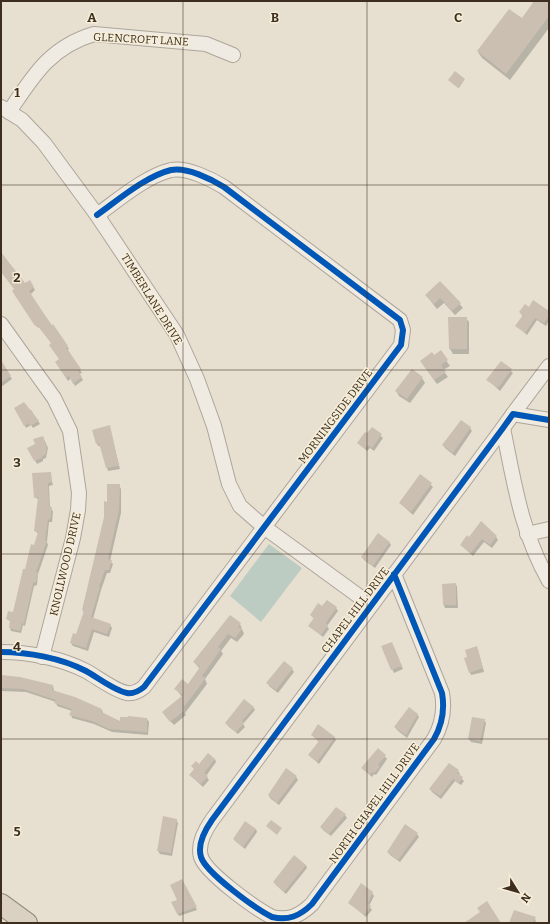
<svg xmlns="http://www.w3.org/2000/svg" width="550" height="924" font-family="Bitter,serif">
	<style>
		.water { fill: #bcccc2 }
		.shadow { fill: #0003 }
		.building { fill: #cbbfb2 }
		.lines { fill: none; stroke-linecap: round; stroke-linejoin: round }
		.minor-casing { stroke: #ada599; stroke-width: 16 }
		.highway-casing { stroke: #928b80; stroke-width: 22 }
		.minor { stroke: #efebe3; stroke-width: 14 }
		.highway { stroke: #dad1c2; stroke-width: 20 }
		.cycleway-casing { stroke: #f7eed8; stroke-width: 8 }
		.cycleway { stroke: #0057b8; stroke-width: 6 }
		.grid { fill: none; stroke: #3d2e20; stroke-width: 1; stroke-opacity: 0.55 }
		.labels { text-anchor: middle; stroke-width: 3; stroke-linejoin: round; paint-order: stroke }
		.street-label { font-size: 11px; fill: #3d2e20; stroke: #f7eed8 }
		.grid-label { font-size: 13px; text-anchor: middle; font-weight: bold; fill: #3d2e20; stroke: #f7eed8; stroke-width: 3; stroke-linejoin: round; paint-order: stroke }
	</style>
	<rect width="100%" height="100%" fill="#e7e0d1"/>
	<!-- water -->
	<polygon class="water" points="269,544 302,568 261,622 230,596"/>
	<!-- shadow -->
	<g class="shadow">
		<polygon points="533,1 549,1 549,28 510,80 482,58 478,52 522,19 534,3"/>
		<polygon points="464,80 459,88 450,81"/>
		<polygon points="1,254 25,284 29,282 33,287 35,290 30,295 69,349 67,351 82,373 79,374 83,380 75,386 71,378 68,381 58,365 60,360 52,343 39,327 38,328 15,294 15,289 1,271"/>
		<polygon points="440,282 463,308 455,315 444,303 437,309 426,295"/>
		<polygon points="529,308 549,312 549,321 546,326 537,320 527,335 517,326 523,317 520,312"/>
		<polygon points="449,318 466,318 469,322 469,354 453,354 450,349"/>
		<polygon points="440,352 450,366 443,370 448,377 437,384 424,366"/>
		<polygon points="501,362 513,373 500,391 488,380"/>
		<polygon points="4,368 12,379 1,387 1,370"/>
		<polygon points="412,370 422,378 425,383 410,403 399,396 396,391"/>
		<polygon points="16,409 31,410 40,424 33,428 31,425 26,428"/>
		<polygon points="109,426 120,469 108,471 101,446 98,446 97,443"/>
		<polygon points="373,428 383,438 374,451 370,448 367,451 358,443"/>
		<polygon points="470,428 472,431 455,456 445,448 443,445"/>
		<polygon points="43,437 48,448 46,458 43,459 43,461 37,464 29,448 36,444"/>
		<polygon points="50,473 53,485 49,486 50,508 53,511 52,522 49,522 47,542 48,545 38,574 37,585 34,586 25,626 23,625 21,633 11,631 10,628 11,622 7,619 13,613 39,534 35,531 39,500 35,497"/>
		<polygon points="421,475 433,487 413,515 400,503"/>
		<polygon points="119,485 121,489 121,513 110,561 113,564 110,573 107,573 101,590 93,619 110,625 112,628 109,637 94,632 88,651 73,646 71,643 77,635 84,613 83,610 108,503"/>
		<polygon points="496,537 498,540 492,548 484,542 473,556 461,545 469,538"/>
		<polygon points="389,542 391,545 375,568 364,560 362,557"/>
		<polygon points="456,584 457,587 458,608 445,608 444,605 443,585"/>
		<polygon points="322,607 336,608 338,611 327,626 329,629 323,637 309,626 314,619 311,615"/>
		<polygon points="231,616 240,624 244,634 237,642 231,638 221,651 223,654 205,679 207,684 185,713 186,715 174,725 166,717 182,697 176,689 188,685 200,669 194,662"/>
		<polygon points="393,646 403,669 394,673 382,647"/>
		<polygon points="478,650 484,672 471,675 470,672"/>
		<polygon points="292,669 294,672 278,693 269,686 268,683"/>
		<polygon points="1,676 53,686 54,691 102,710 103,713 121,722 147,719 149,722 148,735 112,732 94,724 72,718 71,715 72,711 57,706 56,702 26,692 1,691"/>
		<polygon points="253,707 255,710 243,724 245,727 238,734 228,726 226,723"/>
		<polygon points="417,714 419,717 407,738 397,730 395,727"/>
		<polygon points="484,720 486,723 482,744 471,742 469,739"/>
		<polygon points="312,735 334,737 336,740 319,764 309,755 319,742"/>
		<polygon points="378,749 387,759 376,775 374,774 372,777 362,768"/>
		<polygon points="215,759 216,762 206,776 209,780 203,787 190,775 199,765"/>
		<polygon points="458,771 460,774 459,776 464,781 461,785 455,781 441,799 432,792 430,789"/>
		<polygon points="296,777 298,780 279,805 271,799 269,796"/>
		<polygon points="345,815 347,818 331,836 323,830 321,827"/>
		<polygon points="176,820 178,823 172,856 160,854 158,851"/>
		<polygon points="256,829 257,832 245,849 234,840"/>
		<polygon points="417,834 419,837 400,862 390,855 388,852"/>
		<polygon points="306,865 307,868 286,894 276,885 274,882"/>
		<polygon points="182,881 197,910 179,916 177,913 178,900"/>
		<polygon points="372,893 374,896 369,906 372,910 366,917 350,903"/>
		<polygon points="535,918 536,923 510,923"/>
	</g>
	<!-- building -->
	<g class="building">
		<polygon points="534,1 549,1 549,16 506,74 477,51 509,9 522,18"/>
		<polygon points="455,71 465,79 458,88 448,80"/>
		<polygon points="1,252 25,283 30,280 34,287 29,291 52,326 53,324 68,346 66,347 81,369 78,371 82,377 73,384 69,376 66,378 55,362 59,359 49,345 51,343 37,325 35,326 12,291 14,289 1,272"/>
		<polygon points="440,281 461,303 452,311 440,298 434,304 425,295"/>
		<polygon points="533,300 549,311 549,316 544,323 535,318 525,333 515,326 523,315 519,312 525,304 529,307"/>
		<polygon points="448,317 467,317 467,349 449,349"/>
		<polygon points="441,350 448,360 441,365 446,372 434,380 420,361 432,352 434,355"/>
		<polygon points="1,360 11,376 1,383"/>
		<polygon points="501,361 512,369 498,388 486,380"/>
		<polygon points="412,369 423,377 407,399 395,391"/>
		<polygon points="24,402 39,421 30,426 29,423 24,426 14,408"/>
		<polygon points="461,420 471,427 453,453 442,445"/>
		<polygon points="110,425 119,466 106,468 99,443 96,444 92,430"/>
		<polygon points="372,427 382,434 372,448 368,445 365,449 357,443 365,432 367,433"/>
		<polygon points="43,436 47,449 45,455 42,456 42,458 34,461 27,448 35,444 33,439"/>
		<polygon points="51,472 52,482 48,483 49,506 52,507 50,520 48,519 45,540 47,541 36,572 38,572 36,582 33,583 24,624 22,623 20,631 9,628 10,620 6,619 8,611 13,612 23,569 25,569 31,544 34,545 38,532 34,531 38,497 34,498 32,473"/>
		<polygon points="420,474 432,483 411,512 399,503"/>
		<polygon points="107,484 120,484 119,510 108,559 112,560 109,570 105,570 99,587 100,587 91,617 111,624 107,634 92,629 86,648 70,643 73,633 76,634 84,611 82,610 104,517 104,501 107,502"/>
		<polygon points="481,521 497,536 490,545 482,539 471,553 460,545 467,535 469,537"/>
		<polygon points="378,533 390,542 373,566 361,557"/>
		<polygon points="456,583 456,605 443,605 442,584"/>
		<polygon points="327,600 337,607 326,623 328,625 321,635 308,626 314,618 310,615 318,603 322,606"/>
		<polygon points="230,615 241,623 238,627 242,629 235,638 228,634 218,647 221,649 202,676 206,678 183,708 185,710 170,722 162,712 183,695 174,689 182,679 188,684 200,667 193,662"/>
		<polygon points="392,642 402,666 391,670 381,646"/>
		<polygon points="477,646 483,668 469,673 464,658 467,657 465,650"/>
		<polygon points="284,661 293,668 276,690 266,683"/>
		<polygon points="1,675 20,677 53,685 52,690 75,697 102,709 101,712 120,721 120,717 128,717 128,716 147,718 147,732 109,729 92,721 69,715 72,709 54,703 56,700 23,689 1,688"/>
		<polygon points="244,699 254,707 242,721 244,723 236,732 225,723"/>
		<polygon points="409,707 418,714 406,735 394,727"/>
		<polygon points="472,717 485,719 480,741 468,739"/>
		<polygon points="318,724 335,737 317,762 308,755 319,741 311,735"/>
		<polygon points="378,748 386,755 378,765 380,767 374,773 372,772 370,775 361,768"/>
		<polygon points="208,753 215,759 204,773 208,776 201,784 189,775 194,769 191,766 196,761 199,764"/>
		<polygon points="449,763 459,770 457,773 463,777 459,783 453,779 440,796 429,789"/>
		<polygon points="286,768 297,776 277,803 268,795"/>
		<polygon points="336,807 346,814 329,834 320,827"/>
		<polygon points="163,816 177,819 171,853 157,851"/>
		<polygon points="271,820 282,828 277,835 266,826"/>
		<polygon points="245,821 256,829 243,847 233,839"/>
		<polygon points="405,824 418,833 398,860 387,852"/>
		<polygon points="294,855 306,865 284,892 273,882"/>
		<polygon points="182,879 197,907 177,914 171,902 177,900 170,885"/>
		<polygon points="361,883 373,892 368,903 371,906 364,915 348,903"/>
		<polygon points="487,901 501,923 464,923 480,912 477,908"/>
		<polygon points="514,910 536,917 533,923 509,923"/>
	</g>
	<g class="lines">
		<defs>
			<g id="minor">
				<polyline points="1,107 22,120 44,143 97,215 177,335 197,379 214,426 229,484 240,506 264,527 371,605"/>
				<path d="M9 112C33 76 50 47 94 34L206 44 233 55"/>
				<polyline points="1,324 54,398 70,431 79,493 78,510 73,538 42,657"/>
				<polyline points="513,414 549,366"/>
				<path d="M503 428C514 482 521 532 549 581"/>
				<polyline points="527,534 549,529"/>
				<path d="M394 574 442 693C445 710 442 725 434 739L312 904C300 916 288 921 272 917 256 909 206 873 201 857 197 844 205 830 212 820L503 428 513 414 549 420"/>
				<path d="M1 652C28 652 61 658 86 671 97 677 115 691 127 693 133 694 139 691 144 687L401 345 403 330 400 320 224 187C211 179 187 167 171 170 146 176 118 200 97 215"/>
			</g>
			<polyline id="highway" points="1,904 27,923"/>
		</defs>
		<!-- minor casing -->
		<use href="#minor" class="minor-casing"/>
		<!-- highway casing -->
		<use href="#highway" class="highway-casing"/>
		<!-- minor -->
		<use href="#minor" class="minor"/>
		<!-- highway -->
		<use href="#highway" class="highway"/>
		<defs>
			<g id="cycleway">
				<path d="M394 574 442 693C445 710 442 725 434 739L312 904C300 916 288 921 272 917 256 909 206 873 201 857 197 844 205 830 212 820L503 428 513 414 549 420"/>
				<path d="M1 652C28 652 61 658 86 671 97 677 115 691 127 693 133 694 139 691 144 687L401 345 403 330 400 320 224 187C211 179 187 167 171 170 146 176 118 200 97 215"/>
			</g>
		</defs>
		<!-- cycleway casing -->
		<use href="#cycleway" class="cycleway-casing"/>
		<!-- cycleway -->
		<use href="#cycleway" class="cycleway"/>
	</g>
	<!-- grid -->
	<path class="grid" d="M183 1V923M367 1V923M1 185H549M1 370H549M1 554H549M1 739H549"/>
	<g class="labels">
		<!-- street labels -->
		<g class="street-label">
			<text transform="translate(141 39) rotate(3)" y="4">GLENCROFT LANE</text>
			<text transform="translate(152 299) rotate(58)" y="4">TIMBERLANE DRIVE</text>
			<text transform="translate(335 416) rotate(-53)" y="4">MORNINGSIDE DRIVE</text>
			<text transform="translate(65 564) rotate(-77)" y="4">KNOLLWOOD DRIVE</text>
			<text transform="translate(355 610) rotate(-53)" y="4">CHAPEL HILL DRIVE</text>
			<text transform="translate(374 803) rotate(-54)" y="4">NORTH CHAPEL HILL DRIVE</text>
		</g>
	</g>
	<g class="grid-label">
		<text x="92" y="22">A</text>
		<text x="275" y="22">B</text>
		<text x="458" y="22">C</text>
		<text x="17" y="97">1</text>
		<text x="17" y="282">2</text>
		<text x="17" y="467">3</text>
		<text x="17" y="651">4</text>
		<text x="17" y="836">5</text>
	</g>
	<!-- border -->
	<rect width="550" height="924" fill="none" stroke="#3d2e20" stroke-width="4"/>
	<!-- north arrow -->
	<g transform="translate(518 892) rotate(127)" stroke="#f7eed8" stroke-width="3" paint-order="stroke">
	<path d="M0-3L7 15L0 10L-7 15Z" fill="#3d2e20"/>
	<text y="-6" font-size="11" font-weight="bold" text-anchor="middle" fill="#3d2e20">N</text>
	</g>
</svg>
